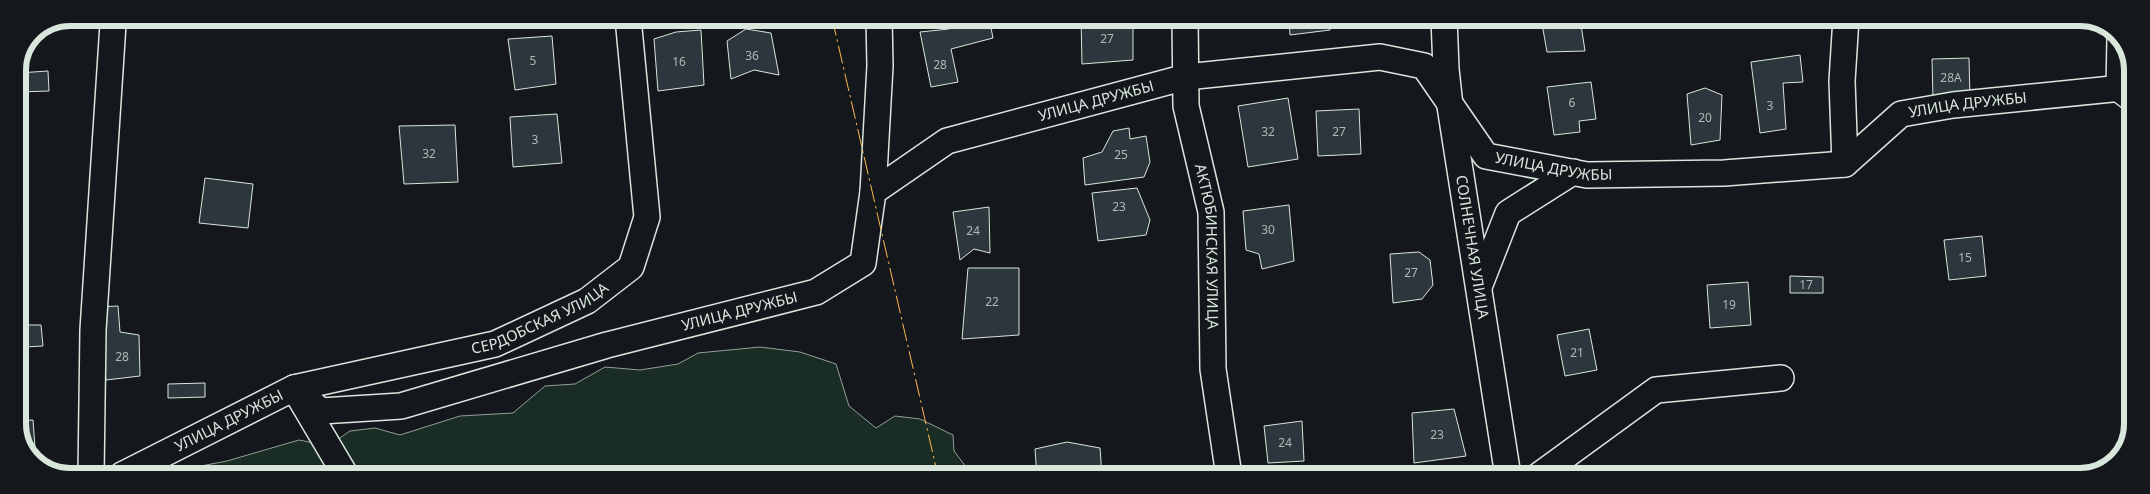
<svg xmlns="http://www.w3.org/2000/svg" width="2150" height="494" font-family="'Noto Sans',sans-serif">
	<style>
		.green { fill: #1a2d24; stroke: #939e99 }
		.building { fill: #2c363c; stroke: #d8e6dc }
		.lines { fill: none; stroke-linecap: round; stroke-linejoin: round }
		.minor-casing { stroke: #d8e6dc; stroke-width: 28 }
		.minor { stroke: #14181c; stroke-width: 25 }
		.power { stroke: #ffb74d; stroke-width: 1; stroke-dasharray: 18 4 2.5 4; stroke-linecap: butt }
		.labels { text-anchor: middle; stroke-width: 4; stroke-linejoin: round; paint-order: stroke }
		.number-label { font-size: 12px; fill: #adbab4 }
		.street-label { font-size: 15px; fill: #d8e6dc; stroke: #14181c }
		.rim { fill: none; stroke: #d8e6dc; stroke-width: 6 }
	</style>
	<rect width="100%" height="100%" fill="#14181c"/>
	<!-- green -->
	<polygon class="green" points="760,347 800,352 836,364 849,406 876,428 895,416 920,419 953,435 954,451 973,476 175,475 185,469 227,461 299,440 328,446 350,431 375,428 400,435 460,416 513,413 545,386 575,384 605,367 640,370 678,364 698,353"/>
	<!-- building -->
	<g class="building">
		<polygon points="949,18 989,18 993,38 951,49 958,82 931,87 920,32 949,29"/>
		<polygon points="1081,18 1133,18 1133,60 1082,64"/>
		<polygon points="1289,18 1329,18 1330,30 1290,35"/>
		<polygon points="1541,18 1580,18 1585,51 1547,52"/>
		<polygon points="746,29 771,33 779,75 754,70 731,79 727,41"/>
		<polygon points="701,30 704,85 658,91 654,39 676,32"/>
		<polygon points="552,36 556,84 515,90 508,39"/>
		<polygon points="1800,55 1803,82 1783,83 1786,129 1760,133 1751,62"/>
		<polygon points="1969,58 1970,98 1933,99 1932,59"/>
		<polygon points="48,71 49,91 18,92 18,73"/>
		<polygon points="1591,82 1596,119 1579,121 1580,132 1554,135 1547,87"/>
		<polygon points="1705,88 1722,95 1720,140 1691,145 1687,94"/>
		<polygon points="1288,98 1298,159 1248,167 1238,106"/>
		<polygon points="1359,109 1361,154 1318,156 1316,111"/>
		<polygon points="557,114 562,163 513,167 510,117"/>
		<polygon points="455,125 458,182 404,184 399,126"/>
		<polygon points="1129,128 1130,139 1146,136 1150,162 1144,177 1085,185 1083,158 1102,152 1113,131"/>
		<polygon points="205,178 253,184 248,228 199,223"/>
		<polygon points="1137,188 1150,220 1146,235 1098,241 1092,193"/>
		<polygon points="1289,205 1294,261 1262,269 1259,254 1246,250 1243,211"/>
		<polygon points="989,207 990,253 974,249 960,260 953,212"/>
		<polygon points="18,235 20,236 23,272 18,273"/>
		<polygon points="1982,236 1986,276 1949,280 1944,240"/>
		<polygon points="1419,252 1430,260 1433,285 1422,299 1393,303 1390,254"/>
		<polygon points="968,268 1019,268 1019,335 962,339"/>
		<polygon points="1790,276 1823,277 1823,293 1790,293"/>
		<polygon points="1748,282 1751,325 1710,328 1707,285"/>
		<polygon points="118,306 120,332 139,335 140,376 106,380 97,307"/>
		<polygon points="18,325 41,325 43,346 25,347 28,388 18,389"/>
		<polygon points="1589,329 1597,370 1565,376 1557,335"/>
		<polygon points="205,383 205,397 168,398 168,384"/>
		<polygon points="1454,409 1466,456 1414,463 1412,413"/>
		<polygon points="33,420 36,461 31,459 18,430 18,421"/>
		<polygon points="1302,421 1304,461 1268,463 1264,426"/>
		<polygon points="1067,442 1100,448 1102,476 1037,476 1035,449"/>
		<polygon points="1175,468 1176,476 1126,476 1148,470"/>
	</g>
	<g class="lines">
		<defs>
			<g id="minor">
				<path id="s1" d="M1185 18 1186 106 1211 212 1213 369 1229 476"/>
				<path id="s2" d="M1444 18 1446 69 1450 106 1508 476"/>
				<polyline points="2120,38 2119,89 2132,99"/>
				<polyline points="1845,164 1842,81 1846,18"/>
				<polyline points="873,192 880,66 879,18"/>
				<polyline points="1479,287 1508,213 1573,172"/>
				<polyline points="91,475 93,330 113,24 110,18"/>
				<path id="s3" d="M122 475 294 388 321 411 401 406 607 345 816 292 863 263 873 192 947 141 1186 77 1380 57 1424 66 1486 156 1587 175 1724 173 1845 164 1901 114 1953 105 2132 87"/>
				<path id="s4" d="M346 476 294 388 495 344 587 301 631 267 647 217 628 18"/>
				<polyline points="1538,476 1656,390 1781,378"/>
			</g>
		</defs>
		<!-- minor casing -->
		<use href="#minor" class="minor-casing"/>
		<!-- minor -->
		<use href="#minor" class="minor"/>
		<!-- power -->
		<polyline class="power" points="832,18 938,476"/>
	</g>
	<g class="labels">
		<!-- number labels -->
		<g class="number-label">
			<text x="1107" y="43">27</text>
			<text x="752" y="60">36</text>
			<text x="533" y="65">5</text>
			<text x="679" y="66">16</text>
			<text x="940" y="69">28</text>
			<text x="1951" y="82">28А</text>
			<text x="1572" y="107">6</text>
			<text x="1770" y="110">3</text>
			<text x="1705" y="122">20</text>
			<text x="1268" y="136">32</text>
			<text x="1339" y="136">27</text>
			<text x="535" y="144">3</text>
			<text x="429" y="158">32</text>
			<text x="1121" y="159">25</text>
			<text x="1119" y="211">23</text>
			<text x="1268" y="234">30</text>
			<text x="973" y="235">24</text>
			<text x="1965" y="262">15</text>
			<text x="1411" y="277">27</text>
			<text x="1806" y="289">17</text>
			<text x="992" y="306">22</text>
			<text x="1729" y="309">19</text>
			<text x="1577" y="357">21</text>
			<text x="122" y="361">28</text>
			<text x="1437" y="439">23</text>
			<text x="1285" y="447">24</text>
		</g>
		<!-- street labels -->
		<g class="street-label">
			<text dy="5" stroke="none"><textPath href="#s3" startOffset="1110">УЛИЦА ДРУЖБЫ</textPath></text>
			<text dy="5" stroke="none"><textPath href="#s3" startOffset="2056">УЛИЦА ДРУЖБЫ</textPath></text>
			<text dy="5" stroke="none"><textPath href="#s3" startOffset="1621">УЛИЦА ДРУЖБЫ</textPath></text>
			<text dy="5" stroke="none"><textPath href="#s1" startOffset="231">АКТЮБИНСКАЯ УЛИЦА</textPath></text>
			<text dy="5" stroke="none"><textPath href="#s2" startOffset="231">СОЛНЕЧНАЯ УЛИЦА</textPath></text>
			<text dy="5" stroke="none"><textPath href="#s3" startOffset="660">УЛИЦА ДРУЖБЫ</textPath></text>
			<text dy="5" stroke="none"><textPath href="#s4" startOffset="359">СЕРДОБСКАЯ УЛИЦА</textPath></text>
			<text dy="5" stroke="none"><textPath href="#s3" startOffset="120">УЛИЦА ДРУЖБЫ</textPath></text>
		</g>
	</g>
	<!-- crop -->
	<path d="M0 0H2150V494H0ZM70 26H2080A44 44 0 0 1 2124 70V424A44 44 0 0 1 2080 468H70A44 44 0 0 1 26 424V70A44 44 0 0 1 70 26Z" fill="#14181c" fill-rule="evenodd"/>
	<path class="rim" d="M70 26H2080A44 44 0 0 1 2124 70V424A44 44 0 0 1 2080 468H70A44 44 0 0 1 26 424V70A44 44 0 0 1 70 26Z"/>
</svg>
